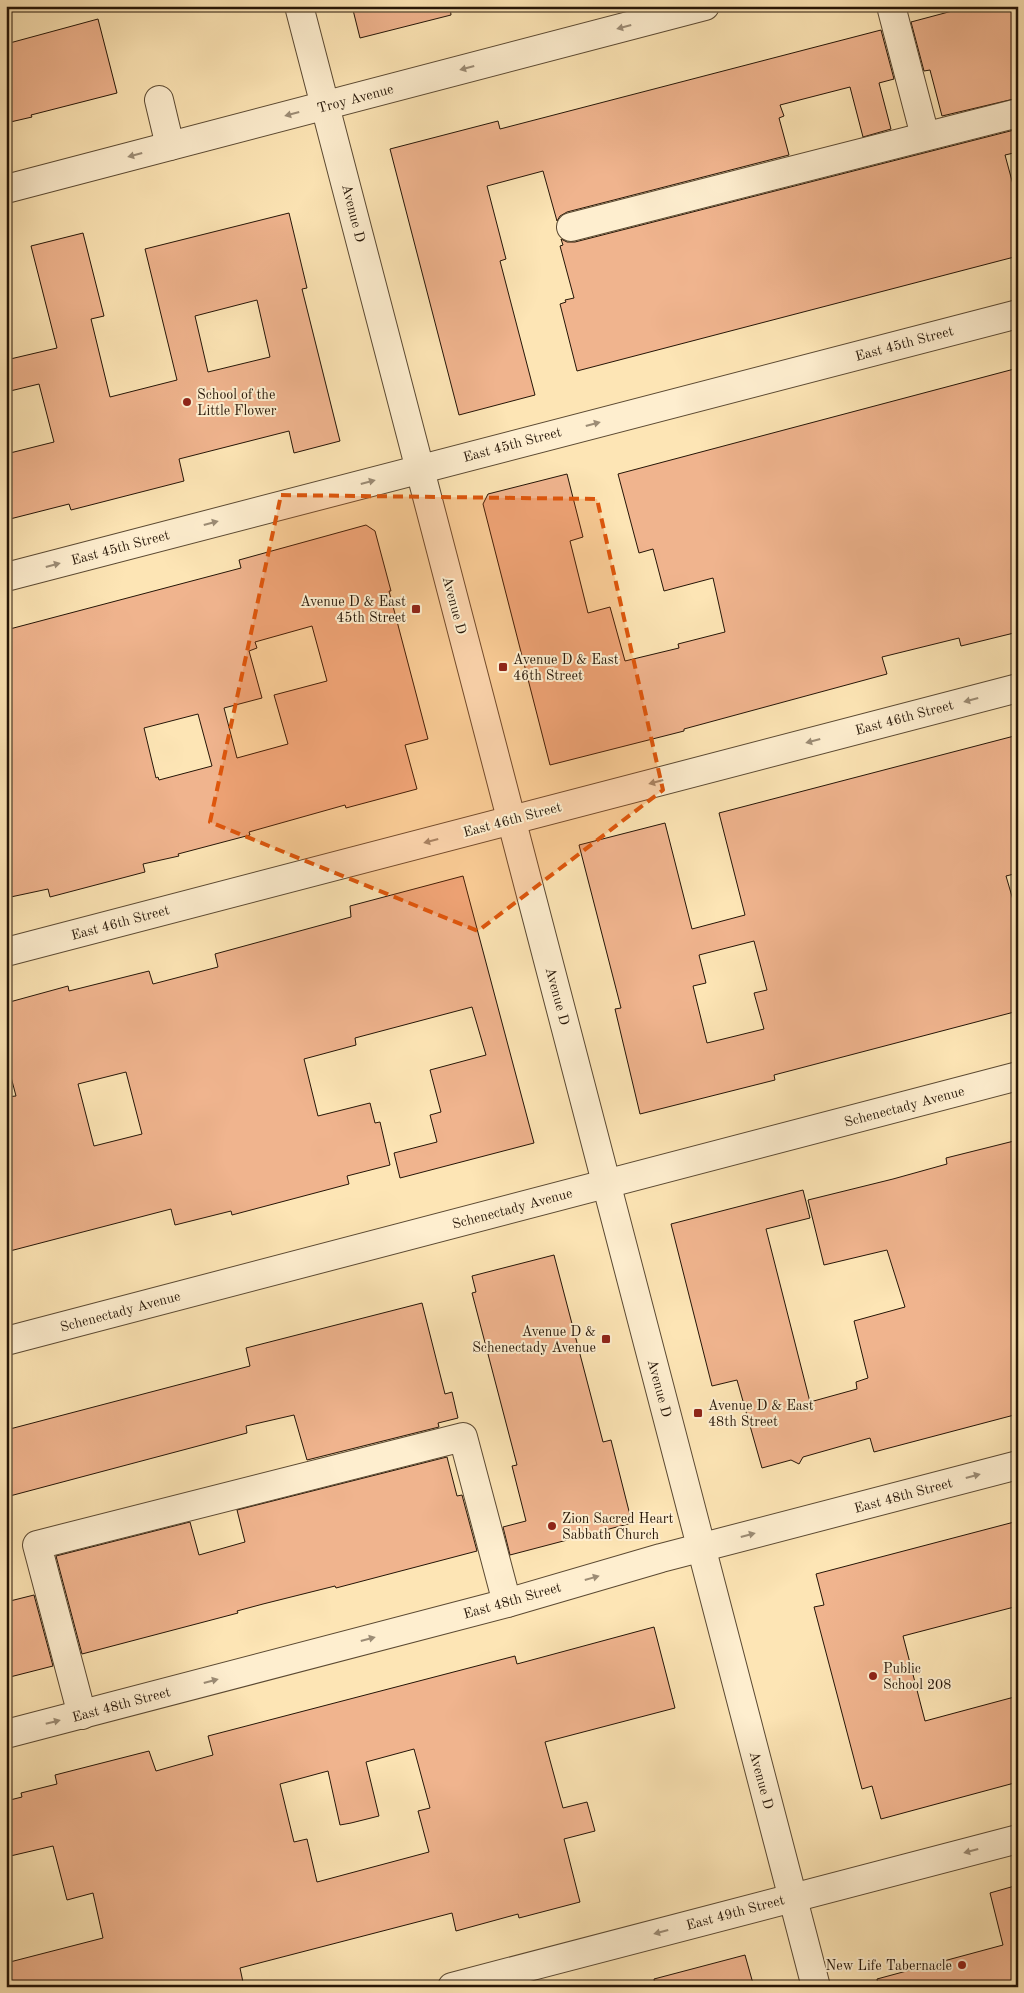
<svg xmlns="http://www.w3.org/2000/svg" width="1024" height="1993" font-family="'Old Standard TT',serif">
	<style>
		.building { fill: #f0b48e; stroke: #251507; fill-rule: evenodd }
		.lines { fill: none; stroke-linecap: round; stroke-linejoin: round }
		.minor-casing { stroke: #5b4932; stroke-width: 30 }
		.minor { stroke: #feeecf; stroke-width: 28 }
		.oneway { fill: #9c8c75 }
		.marked { fill: #de560c; fill-opacity: 0.2; stroke: #de560c; stroke-width: 4; stroke-dasharray: 10 6; stroke-linejoin: round }
		.poi-dot { fill: #8f2418; stroke: #feeecf; stroke-width: 2 }
		.labels { text-anchor: middle; stroke-width: 4; stroke-linejoin: round; paint-order: stroke }
		.street-label { font-size: 14px; fill: #251507; stroke: #feeecf }
		.poi-label { font-size: 14px; fill: #251507; stroke: #feeecf; text-anchor: start }
	</style>
	<rect width="100%" height="100%" fill="#fde5b5"/>
	<filter id="stains"><feTurbulence type="fractalNoise" baseFrequency=".004" numOctaves="4"/><feColorMatrix values="0 0 0 0 .2 0 0 0 0 .09 0 0 0 0 .02 0 0 0 .5 -.17"/></filter>
	<radialGradient id="worn" r=".72"><stop offset=".6" stop-color="#630" stop-opacity="0"/><stop offset="1" stop-color="#630" stop-opacity=".3"/></radialGradient>
	<!-- building -->
	<g class="building">
		<polygon points="352,6 450,6 451,15 360,38"/>
		<polygon points="971,6 1018,6 1018,98 942,116 930,70 924,71 911,22"/>
		<polygon points="98,19 117,93 31,115 32,117 6,123 6,44"/>
		<polygon points="881,30 894,79 879,83 891,129 863,137 850,87 780,105 784,116 779,118 789,155 567,212 560,216 557,221 543,171 487,186 506,259 500,261 535,395 459,415 390,149 498,121 500,129"/>
		<polygon points="1018,129 1018,152 1005,155 1018,203 1018,256 577,371 560,304 566,302 565,300 574,298 560,246 563,245 561,239 567,242 575,242"/>
		<path d="M289 213 307 288 302 289 340 441 294 453 289 431 179 459 184 481 71 510 69 504 6 520V454L54 442 39 384 6 392V360L57 348 31 246 83 233 104 316 91 319 110 397 177 380 145 249ZM257 300 270 357 208 372 195 316Z"/>
		<polygon points="1018,368 1018,632 961,646 959,638 882,657 887,674 684,729 684,731 550,765 483,504 488,494 567,474 583,537 570,541 588,613 610,607 625,661 679,648 678,644 725,632 713,578 664,591 653,549 639,553 618,474"/>
		<path d="M366 525 375 531 391 591H389L428 739 405 745 417 789 346 808 345 805 249 832 250 835 178 854 179 856 143 864 145 872 50 897 48 889 6 898V630L241 568 239 560ZM312 626 327 681 274 695 288 744 237 758 224 708 262 698 249 651 257 648 255 642ZM198 714 212 766 159 780 158 777 156 778 144 728Z"/>
		<path d="M1018 735V873L1006 876 1018 917V1011L774 1075 775 1080 640 1114 615 1009 621 1008 579 845 665 823 692 929 745 915 719 813ZM754 941 767 990 754 993 764 1029 707 1043 693 986 706 983 699 955Z"/>
		<path d="M463 876 534 1143 400 1178 394 1153 437 1142 430 1115 441 1112 430 1070 486 1055 472 1007 355 1038 356 1045 304 1059 318 1116 370 1103 375 1123 380 1122 390 1165 347 1176 349 1184 232 1215 231 1211 175 1225 171 1209 6 1252V1097L16 1096 6 1058V1003L68 986 69 991 149 971 153 984 218 967 215 954 351 917 350 906ZM126 1072 142 1134 94 1146 78 1084Z"/>
		<polygon points="1018,1140 1018,1414 874,1452 870,1438 803,1457 799,1464 791,1460 762,1468 737,1380 712,1386 671,1224 803,1190 810,1218 766,1229 810,1402 857,1389 856,1382 868,1378 854,1321 905,1307 887,1250 824,1265 808,1200 893,1179 947,1164 946,1158"/>
		<polygon points="554,1255 603,1442 611,1440 632,1523 510,1555 503,1527 526,1521 512,1466 517,1465 472,1293 476,1292 472,1276"/>
		<polygon points="422,1303 445,1394 452,1392 458,1418 438,1423 439,1427 307,1460 294,1415 246,1426 247,1433 6,1497 6,1430 250,1366 246,1348"/>
		<polygon points="447,1457 457,1496 462,1495 477,1551 336,1588 335,1586 263,1604 237,1611 238,1613 82,1654 56,1556 190,1522 199,1555 245,1542 237,1510"/>
		<polygon points="1018,1521 1018,1606 903,1636 925,1721 1018,1696 1018,1782 881,1819 872,1786 862,1789 814,1607 824,1605 816,1574"/>
		<polygon points="34,1595 53,1666 6,1678 6,1602"/>
		<path d="M654 1627 675 1708 545 1742 563 1808 587 1802 595 1831 564 1839 580 1902 519 1918 518 1914 456 1931 452 1913 240 1968 244 1987H6V1963L103 1938 93 1893 67 1900 53 1846 6 1857V1801L22 1797 21 1793 57 1784 55 1775 149 1751 156 1771 213 1755 208 1736 515 1656 517 1664ZM414 1749 430 1808 418 1811 429 1852 317 1882 307 1839 294 1842 280 1784 328 1771 340 1825 351 1823 379 1816 366 1762Z"/>
		<polygon points="1018,1885 1018,1987 878,1987 877,1979 1003,1945 990,1893"/>
		<polygon points="745,1955 754,1987 655,1987 654,1979"/>
	</g>
	<g class="lines">
		<defs>
			<g id="minor">
				<polyline points="299,6 816,1987"/>
				<polyline points="891,6 925,136"/>
				<polyline points="159,100 170,146"/>
				<polyline points="6,189 705,6"/>
				<polyline points="571,227 1018,113"/>
				<polyline points="6,577 1018,314"/>
				<polyline points="6,952 1018,688"/>
				<polyline points="6,1341 1018,1076"/>
				<polyline points="82,1715 37,1545 463,1437 507,1603"/>
				<polyline points="6,1734 507,1603 661,1558 1018,1465"/>
				<polyline points="452,1987 1018,1839"/>
			</g>
		</defs>
		<!-- minor casing -->
		<use href="#minor" class="minor-casing"/>
		<!-- minor -->
		<use href="#minor" class="minor"/>
	</g>
	<!-- one-way arrows -->
	<defs><path id="oneway-solid" d="M-6-.8H1V-3.2L6.5 0L1 3.2V.8H-6Z" transform="scale(1.25)"/></defs>
	<g class="oneway">
		<use href="#oneway-solid" transform="translate(624 27) rotate(165)"/>
		<use href="#oneway-solid" transform="translate(467 68) rotate(165)"/>
		<use href="#oneway-solid" transform="translate(292 114) rotate(165)"/>
		<use href="#oneway-solid" transform="translate(135 155) rotate(165)"/>
		<use href="#oneway-solid" transform="translate(593 424) rotate(-15)"/>
		<use href="#oneway-solid" transform="translate(368 482) rotate(-15)"/>
		<use href="#oneway-solid" transform="translate(211 523) rotate(-15)"/>
		<use href="#oneway-solid" transform="translate(53 565) rotate(-15)"/>
		<use href="#oneway-solid" transform="translate(971 700) rotate(165)"/>
		<use href="#oneway-solid" transform="translate(813 741) rotate(165)"/>
		<use href="#oneway-solid" transform="translate(656 782) rotate(165)"/>
		<use href="#oneway-solid" transform="translate(431 841) rotate(165)"/>
		<use href="#oneway-solid" transform="translate(973 1476) rotate(-15)"/>
		<use href="#oneway-solid" transform="translate(748 1535) rotate(-15)"/>
		<use href="#oneway-solid" transform="translate(592 1578) rotate(-16)"/>
		<use href="#oneway-solid" transform="translate(368 1639) rotate(-15)"/>
		<use href="#oneway-solid" transform="translate(211 1681) rotate(-15)"/>
		<use href="#oneway-solid" transform="translate(53 1722) rotate(-14)"/>
		<use href="#oneway-solid" transform="translate(971 1851) rotate(165)"/>
		<use href="#oneway-solid" transform="translate(661 1932) rotate(165)"/>
	</g>
	<!-- marked area -->
	<path class="marked" d="M281 495 597 499 663 790 478 931 210 822Z"/>
	<!-- markers -->
	<g class="poi-dot">
		<circle cx="187" cy="402" r="5"/>
		<rect x="411" y="604" width="10" height="10" rx="2.5"/>
		<rect x="498" y="662" width="10" height="10" rx="2.5"/>
		<rect x="601" y="1334" width="10" height="10" rx="2.5"/>
		<rect x="693" y="1408" width="10" height="10" rx="2.5"/>
		<circle cx="552" cy="1526" r="5"/>
		<circle cx="873" cy="1676" r="5"/>
		<circle cx="962" cy="1965" r="5"/>
	</g>
	<g class="labels">
		<!-- street labels -->
		<g class="street-label">
			<text transform="translate(355 98) rotate(-15)" y="5">Troy Avenue</text>
			<text transform="translate(354 213) rotate(76)" y="5">Avenue D</text>
			<text transform="translate(904 343) rotate(-15)" y="5">East 45th Street</text>
			<text transform="translate(512 444) rotate(-15)" y="5">East 45th Street</text>
			<text transform="translate(120 547) rotate(-15)" y="5">East 45th Street</text>
			<text transform="translate(455 605) rotate(75)" y="5">Avenue D</text>
			<text transform="translate(904 717) rotate(-15)" y="5">East 46th Street</text>
			<text transform="translate(512 819) rotate(-15)" y="5">East 46th Street</text>
			<text transform="translate(120 922) rotate(-15)" y="5">East 46th Street</text>
			<text transform="translate(558 996) rotate(75)" y="5">Avenue D</text>
			<text transform="translate(904 1106) rotate(-15)" y="5">Schenectady Avenue</text>
			<text transform="translate(512 1208) rotate(-15)" y="5">Schenectady Avenue</text>
			<text transform="translate(120 1311) rotate(-15)" y="5">Schenectady Avenue</text>
			<text transform="translate(660 1388) rotate(75)" y="5">Avenue D</text>
			<text transform="translate(903 1495) rotate(-15)" y="5">East 48th Street</text>
			<text transform="translate(512 1600) rotate(-16)" y="5">East 48th Street</text>
			<text transform="translate(121 1704) rotate(-15)" y="5">East 48th Street</text>
			<text transform="translate(762 1780) rotate(75)" y="5">Avenue D</text>
			<text transform="translate(735 1912) rotate(-15)" y="5">East 49th Street</text>
		</g>
		<!-- poi labels -->
		<g class="poi-label">
			<text x="197" y="399">School of the<tspan x="197" dy="16">Little Flower</tspan></text>
			<text x="406" y="606" text-anchor="end">Avenue D &amp; East<tspan x="406" dy="16">45th Street</tspan></text>
			<text x="513" y="664">Avenue D &amp; East<tspan x="513" dy="16">46th Street</tspan></text>
			<text x="596" y="1336" text-anchor="end">Avenue D &amp;<tspan x="596" dy="16">Schenectady Avenue</tspan></text>
			<text x="708" y="1410">Avenue D &amp; East<tspan x="708" dy="16">48th Street</tspan></text>
			<text x="562" y="1523">Zion Sacred Heart<tspan x="562" dy="16">Sabbath Church</tspan></text>
			<text x="883" y="1673">Public<tspan x="883" dy="16">School 208</tspan></text>
			<text x="952" y="1970" text-anchor="end">New Life Tabernacle</text>
		</g>
	</g>
	<!-- margin -->
	<rect width="1024" height="1993" fill="none" stroke="#fde5b5" stroke-width="25"/>
	<rect x="8" y="8" width="1009" height="1978" fill="none" stroke="#251507" stroke-width="2.5"/>
	<rect x="12" y="12" width="999" height="1968" fill="none" stroke="#251507"/>
	<rect width="100%" height="100%" filter="url(#stains)"/>
	<rect width="100%" height="100%" fill="url(#worn)"/>
</svg>
